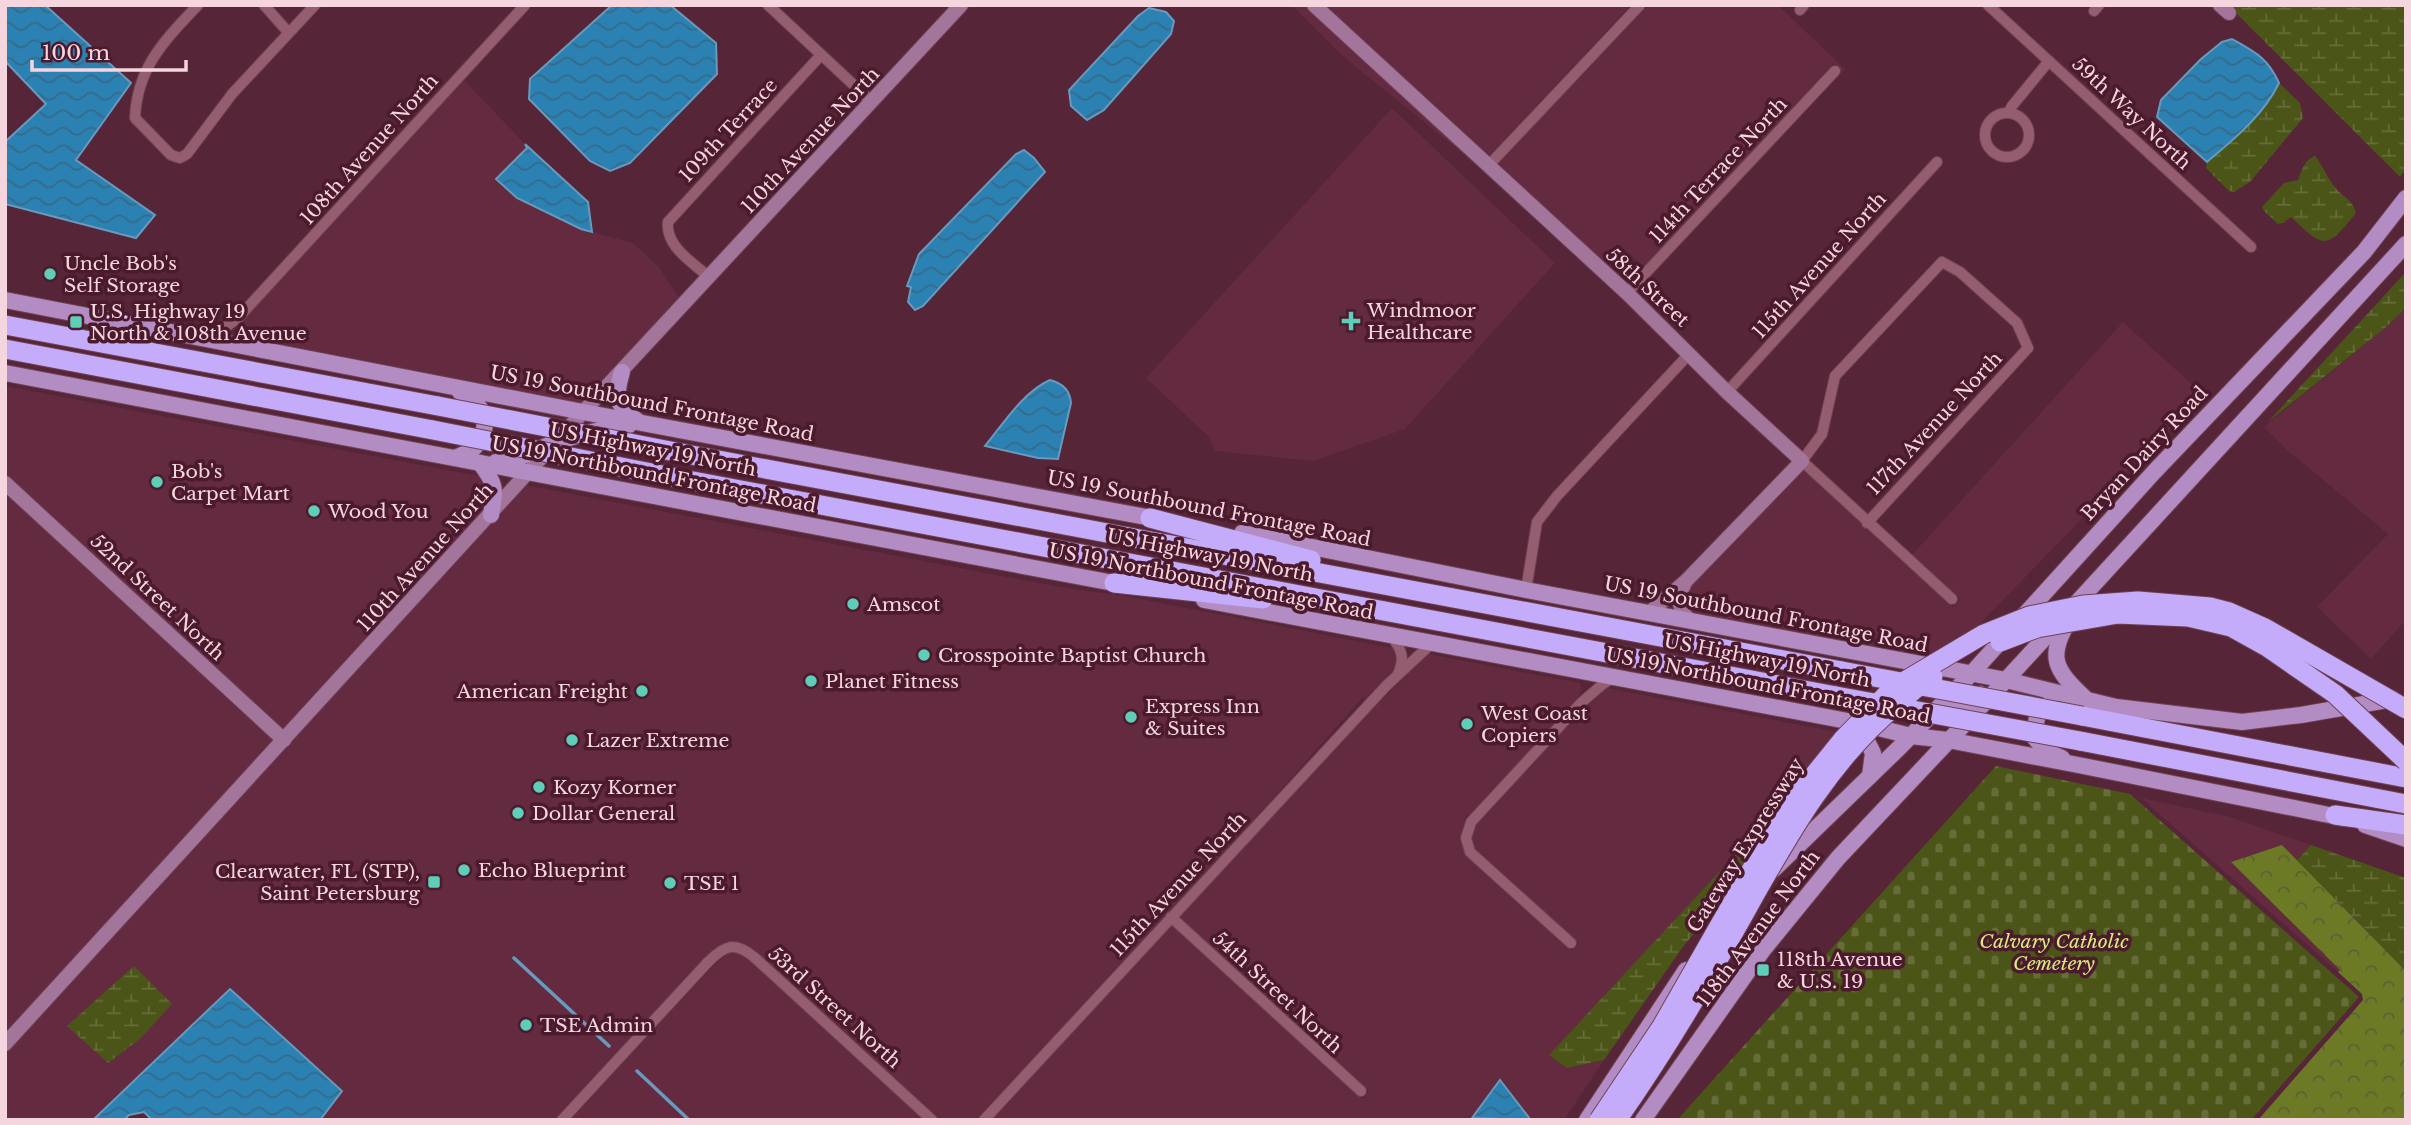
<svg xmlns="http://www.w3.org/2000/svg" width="2411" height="1125" font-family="'Libre Baskerville',serif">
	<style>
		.built { fill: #632a40 }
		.forest { fill: url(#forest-crowns) }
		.wetland { fill: url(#wetland-marsh) }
		.cemetery { fill: url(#cemetery-stones) }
		.water { fill: url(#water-waves); stroke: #689abe; stroke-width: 2 }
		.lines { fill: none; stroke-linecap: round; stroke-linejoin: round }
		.stream { stroke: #689abe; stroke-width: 3.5 }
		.street-casing { stroke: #6e4354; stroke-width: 12 }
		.secondary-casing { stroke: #6e4354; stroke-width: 16 }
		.primary-casing { stroke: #6e4354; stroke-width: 18 }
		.highway-casing { stroke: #6e4354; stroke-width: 21 }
		.street { stroke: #955d70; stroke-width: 10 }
		.secondary { stroke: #a3759a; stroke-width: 14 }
		.primary { stroke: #b28cc3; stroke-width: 16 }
		.highway { stroke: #c5acfb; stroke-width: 19 }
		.highway-bridge-casing { stroke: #6e4354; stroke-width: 21; stroke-linecap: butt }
		.highway-bridge { stroke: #c5acfb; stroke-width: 19 }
		.poi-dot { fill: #5eceb8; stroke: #4b1a2d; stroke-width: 2.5 }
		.labels { text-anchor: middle; stroke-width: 7; stroke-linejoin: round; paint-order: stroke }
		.street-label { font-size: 19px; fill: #f5d5de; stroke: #4b1a2d }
		.poi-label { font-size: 19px; fill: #f5d5de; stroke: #4b1a2d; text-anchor: start }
		.park-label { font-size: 19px; font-style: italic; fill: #d7ec7d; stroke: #4b1a2d }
	</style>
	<defs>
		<pattern id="forest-crowns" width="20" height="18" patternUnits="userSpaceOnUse" patternTransform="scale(1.75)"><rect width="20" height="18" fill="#6c7a26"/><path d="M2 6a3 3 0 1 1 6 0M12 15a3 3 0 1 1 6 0" fill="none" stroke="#5d6033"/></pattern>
		<pattern id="wetland-marsh" width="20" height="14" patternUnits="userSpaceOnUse" patternTransform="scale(1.75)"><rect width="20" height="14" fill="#4b5518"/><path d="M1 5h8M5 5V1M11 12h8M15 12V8" fill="none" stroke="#666d39"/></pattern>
		<pattern id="cemetery-stones" width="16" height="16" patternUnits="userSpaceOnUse" patternTransform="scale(1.75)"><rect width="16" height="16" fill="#4b5518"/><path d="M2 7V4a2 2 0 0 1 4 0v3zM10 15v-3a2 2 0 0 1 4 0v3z" fill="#666d39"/></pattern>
		<pattern id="water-waves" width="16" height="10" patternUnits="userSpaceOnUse" patternTransform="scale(1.75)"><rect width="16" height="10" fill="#2b81b1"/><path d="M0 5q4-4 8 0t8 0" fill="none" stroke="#366a8a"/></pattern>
	</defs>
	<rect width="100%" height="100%" fill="#562537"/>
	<!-- built -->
	<g class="built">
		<polygon points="1291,5 1306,5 1506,188 1346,59"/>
		<polygon points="1322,5 1631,5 1488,157"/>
		<polygon points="1648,5 1778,5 1845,69 1841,73 1842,71 1834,63 1644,267 1625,250 1603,264 1497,165"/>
		<polygon points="464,80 528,147 496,179 517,198 581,229 633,243 658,266 680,299 581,406 251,343 242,331 244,320"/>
		<polygon points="1392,108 1555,263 1405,429 1313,461 1215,451 1209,437 1146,378"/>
		<polygon points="2406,308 2406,620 2371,659 2317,607 2388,534 2287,450 2264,427 2386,327"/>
		<polygon points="2123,322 2203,394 1976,628 1931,661 1692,615 1688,611 1685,596 1691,585 1802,469 1953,607 1960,599 1911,556"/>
		<polygon points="5,386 484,477 488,482 485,512 283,732 5,476"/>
		<polygon points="525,485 1060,587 1125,596 1393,648 1398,657 1392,671 1365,699 1363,697 1269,803 976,1120 940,1120 757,952 745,943 726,942 712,950 700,962 554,1120 320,1120 342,1091 230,989 93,1120 5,1120 5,1052"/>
		<polygon points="5,490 276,740 5,1035"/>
		<polygon points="1429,654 1580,683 1581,690 1577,699 1469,816 1466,815 1461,836 1467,856 1572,951 1579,943 1475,849 1472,838 1476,825 1584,709 1607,688 1837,732 1825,758 1550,1055 1567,1068 1604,1060 1564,1120 1529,1120 1500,1081 1472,1118 1473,1120 992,1120 1172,925 1363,1099 1369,1091 1179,917 1380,701"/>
		<polygon points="2141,798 2230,817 2311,845 2297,860 2282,845 2231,862 2340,970 2338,972"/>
		<polygon points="729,953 741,953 751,961 925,1120 570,1120 713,966"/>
	</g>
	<!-- forest -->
	<polygon class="forest" points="2282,845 2406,971 2406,1120 2258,1120 2363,1000 2362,994 2338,972 2340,970 2231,862"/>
	<!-- wetland -->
	<g class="wetland">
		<polygon points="2228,5 2406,5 2406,169 2400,177"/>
		<path d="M2279 83 2300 103 2303 118 2250 182 2234 192 2229 191 2206 168 2207 162C2234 139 2263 116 2279 83Z"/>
		<path d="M2315 156C2323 166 2327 177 2334 186 2342 197 2353 199 2356 213 2327 249 2325 250 2291 217L2283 223 2278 224 2264 211 2262 207 2284 183 2298 180C2302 170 2304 160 2315 156Z"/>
		<polygon points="2406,272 2406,308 2386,327 2267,423"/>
		<polygon points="1825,758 1763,856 1685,944 1604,1060 1567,1068 1549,1055"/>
		<polygon points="2311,845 2406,878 2406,971 2297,860"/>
		<polygon points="134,966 172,1004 140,1039 108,1063 67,1026"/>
	</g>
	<!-- cemetery -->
	<polygon class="cemetery" points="1996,766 2130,794 2359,997 2251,1120 1677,1120"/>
	<!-- water -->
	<g class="water">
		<polygon points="5,5 45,5 131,83 76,160 155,215 136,238 5,204 5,142 46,104 5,61"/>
		<polygon points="612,5 670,5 716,43 717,74 630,163 610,171 590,161 529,99 530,79"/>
		<polygon points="1149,8 1166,12 1174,21 1171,34 1104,110 1087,120 1071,106 1069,90 1138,16"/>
		<path d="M2232 39C2255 52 2268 58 2279 83 2263 116 2234 139 2207 162L2157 117 2161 100 2201 59 2222 42Z"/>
		<polygon points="525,144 588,202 592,232 581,229 517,198 496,179 527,148"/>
		<polygon points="1024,150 1034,158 1045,172 923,306 915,310 908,302 911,287 907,286 919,254 1016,154"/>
		<path d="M1050 380C1062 383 1070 390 1071 403L1058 459 1038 458 985 446C1003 424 1023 392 1050 380Z"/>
		<polygon points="230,989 342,1091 320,1120 152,1120 144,1112 129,1115 124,1120 93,1120"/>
		<polygon points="1500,1080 1530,1119 1529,1120 1472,1118"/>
	</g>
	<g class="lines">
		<!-- stream -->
		<g class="stream">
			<polyline points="514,958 609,1046"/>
			<polyline points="637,1071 689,1120"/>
		</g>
		<defs>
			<g id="street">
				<path d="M198 5C165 40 137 67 135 118L171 155 180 158 187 154 232 94 315 5"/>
				<polyline points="264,5 288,32"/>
				<polyline points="768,5 872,102"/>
				<polyline points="1988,5 2251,247"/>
				<polyline points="1800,10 1804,5"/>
				<polyline points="2094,11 2099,5"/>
				<polyline points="2009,112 2012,106 2049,61"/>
				<circle cx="2007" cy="135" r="22"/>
				<polyline points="1489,165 1640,5"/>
				<path d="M709 277C692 262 665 246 668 222L821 55"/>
				<polyline points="1627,293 1835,71"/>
				<polyline points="210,339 239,317 525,5"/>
				<polyline points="1727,392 1937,162"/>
				<polyline points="1867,523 2028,348 2017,323 1960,272 1942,262 1835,376 1822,434 1802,461 1952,599"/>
				<polyline points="1526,590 1537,522 1557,496 1690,353"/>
				<path d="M1392 637C1402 650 1405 658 1398 674"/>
				<polyline points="1171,917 1361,1091"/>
				<polyline points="1571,943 1470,852 1466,838 1471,822 1582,702 1603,684 1614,677"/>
				<path d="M562 1120 708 962C725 945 735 941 754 957L932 1120"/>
				<polyline points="984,1120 1386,686 1431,644"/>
			</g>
			<g id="secondary">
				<polyline points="1314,5 1627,293 1727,392 1802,461 1686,581 1649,613"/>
				<polyline points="2220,5 2229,13"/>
				<polyline points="5,483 284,740"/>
				<path d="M1684 585C1676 599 1679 609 1690 621"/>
				<polyline points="5,1044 583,412 961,5"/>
			</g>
			<g id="primary">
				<polyline points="5,300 583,412 1162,520"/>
				<path d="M622 372C614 398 616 406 639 422"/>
				<polyline points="5,373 1124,585"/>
				<path d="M455 458C461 455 471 452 475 447 494 424 483 403 460 392"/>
				<path d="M496 462C521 460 536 449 559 441 582 433 605 429 629 425"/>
				<path d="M480 463C496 484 496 488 491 515"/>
				<polyline points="1242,533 1526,590 2006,680 2116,707 2242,722 2301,715 2393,699"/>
				<polyline points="1204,600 1858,723 1911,736 1948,740 2073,764 2344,818"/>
				<path d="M2070 619C2046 657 2055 670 2085 698"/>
				<polyline points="2051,705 2048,704 2037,717 2034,737 2046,751 2062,758"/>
				<polyline points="1933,714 1961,705 1980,694"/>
				<polyline points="1859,725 1873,753 1870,776"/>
				<polyline points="2365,825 2406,839"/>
				<polyline points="1774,869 1901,746 1971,674 2154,472 2364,252 2406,198"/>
				<polyline points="1587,1120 1686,970"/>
				<polyline points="1643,1120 1763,950 1838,858 2006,680 2406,244"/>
			</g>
			<g id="highway">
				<polyline points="5,325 438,406"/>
				<polyline points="5,349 433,430"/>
				<polyline points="681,453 1842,671"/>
				<polyline points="677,478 1836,696"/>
				<polyline points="1150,518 1311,560"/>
				<polyline points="1114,583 1263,599"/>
				<polyline points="2082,716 2406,778"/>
				<polyline points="2080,741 2406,804"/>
				<polyline points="2335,815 2406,825"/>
			</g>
		</defs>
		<!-- street casing -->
		<use href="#street" class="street-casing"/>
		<!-- secondary casing -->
		<use href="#secondary" class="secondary-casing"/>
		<!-- primary casing -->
		<use href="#primary" class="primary-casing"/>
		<!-- highway casing -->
		<use href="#highway" class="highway-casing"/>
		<!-- street -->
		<use href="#street" class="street"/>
		<!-- secondary -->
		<use href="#secondary" class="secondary"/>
		<!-- primary -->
		<use href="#primary" class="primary"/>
		<!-- highway -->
		<use href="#highway" class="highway"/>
		<defs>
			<g id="highway-bridge">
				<polyline points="438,406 681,453"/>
				<polyline points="433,430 677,478"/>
				<polyline points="2000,642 2037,628 2118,614 2188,617 2231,627 2267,647 2335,694 2406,761"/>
				<polyline points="1842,671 2082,716"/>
				<polyline points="1836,696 2080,741"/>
				<polyline points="1599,1120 1662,1026 1754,865 1801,791 1843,739 1893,688 1984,634 2029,616 2083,605 2138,601 2210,607 2229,612 2265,628 2406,709"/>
				<path d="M1617 1120C1657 1063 1693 1004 1727 944 1776 859 1821 766 1899 703 1910 694 1920 683 1933 677"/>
			</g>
		</defs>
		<!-- highway-bridge casing -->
		<use href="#highway-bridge" class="highway-bridge-casing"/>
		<!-- highway-bridge -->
		<use href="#highway-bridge" class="highway-bridge"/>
	</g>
	<!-- markers -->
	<g class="poi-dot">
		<circle cx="50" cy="274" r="7"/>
		<path d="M1347.5 310.5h7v7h7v7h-7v7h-7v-7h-7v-7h7z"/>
		<rect x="69" y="315" width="14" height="14" rx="3.5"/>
		<circle cx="157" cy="482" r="7"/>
		<circle cx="314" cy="511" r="7"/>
		<circle cx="853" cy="604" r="7"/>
		<circle cx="924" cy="655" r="7"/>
		<circle cx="811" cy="681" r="7"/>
		<circle cx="642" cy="691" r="7"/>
		<circle cx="1131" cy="717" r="7"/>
		<circle cx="1467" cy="724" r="7"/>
		<circle cx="572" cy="740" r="7"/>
		<circle cx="539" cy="787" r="7"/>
		<circle cx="518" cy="813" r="7"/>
		<circle cx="464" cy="870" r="7"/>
		<rect x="427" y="875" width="14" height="14" rx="3.5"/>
		<circle cx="670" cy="883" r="7"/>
		<rect x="1756" y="963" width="14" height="14" rx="3.5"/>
		<circle cx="526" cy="1025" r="7"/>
	</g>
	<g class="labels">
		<!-- street labels -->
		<g class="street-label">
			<text transform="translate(2132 113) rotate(43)" y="7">59th Way North</text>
			<text transform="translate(728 130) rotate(-47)" y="7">109th Terrace</text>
			<text transform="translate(810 140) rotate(-47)" y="7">110th Avenue North</text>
			<text transform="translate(369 149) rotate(-48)" y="7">108th Avenue North</text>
			<text transform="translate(1718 170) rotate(-47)" y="7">114th Terrace North</text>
			<text transform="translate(1819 265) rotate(-48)" y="7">115th Avenue North</text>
			<text transform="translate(1648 287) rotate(43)" y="7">58th Street</text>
			<text transform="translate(652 403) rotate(11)" y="7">US 19 Southbound Frontage Road</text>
			<text transform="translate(1934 423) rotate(-47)" y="7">117th Avenue North</text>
			<text transform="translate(653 449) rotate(11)" y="7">US Highway 19 North</text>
			<text transform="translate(2144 453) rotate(-47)" y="7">Bryan Dairy Road</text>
			<text transform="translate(654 474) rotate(11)" y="7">US 19 Northbound Frontage Road</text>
			<text transform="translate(1209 508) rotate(11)" y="7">US 19 Southbound Frontage Road</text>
			<text transform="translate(1210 555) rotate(11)" y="7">US Highway 19 North</text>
			<text transform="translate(425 557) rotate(-48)" y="7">110th Avenue North</text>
			<text transform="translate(1211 581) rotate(11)" y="7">US 19 Northbound Frontage Road</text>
			<text transform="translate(158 597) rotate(43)" y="7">52nd Street North</text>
			<text transform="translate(1766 614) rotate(11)" y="7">US 19 Southbound Frontage Road</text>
			<text transform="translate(1767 660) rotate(11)" y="7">US Highway 19 North</text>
			<text transform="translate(1768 685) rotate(11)" y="7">US 19 Northbound Frontage Road</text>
			<text transform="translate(1745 845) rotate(-58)" y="7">Gateway Expressway</text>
			<text transform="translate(1178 884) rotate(-47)" y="7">115th Avenue North</text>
			<text transform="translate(1758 928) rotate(-53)" y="7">118th Avenue North</text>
			<text transform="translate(1278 992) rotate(43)" y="7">54th Street North</text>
			<text transform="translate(835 1007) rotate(42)" y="7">53rd Street North</text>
		</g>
		<!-- poi labels -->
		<g class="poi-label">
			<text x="64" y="270">Uncle Bob's<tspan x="64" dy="22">Self Storage</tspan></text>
			<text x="1367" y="317">Windmoor<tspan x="1367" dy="22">Healthcare</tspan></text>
			<text x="90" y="318">U.S. Highway 19<tspan x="90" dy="22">North &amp; 108th Avenue</tspan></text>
			<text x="171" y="478">Bob's<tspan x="171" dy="22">Carpet Mart</tspan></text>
			<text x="328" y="518">Wood You</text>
			<text x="867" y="611">Amscot</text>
			<text x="938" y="662">Crosspointe Baptist Church</text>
			<text x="825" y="688">Planet Fitness</text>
			<text x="628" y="698" text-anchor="end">American Freight</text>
			<text x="1145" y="713">Express Inn<tspan x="1145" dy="22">&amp; Suites</tspan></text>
			<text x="1481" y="720">West Coast<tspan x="1481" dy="22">Copiers</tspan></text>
			<text x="586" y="747">Lazer Extreme</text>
			<text x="553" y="794">Kozy Korner</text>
			<text x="532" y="820">Dollar General</text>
			<text x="478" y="877">Echo Blueprint</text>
			<text x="420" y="878" text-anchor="end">Clearwater, FL (STP),<tspan x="420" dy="22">Saint Petersburg</tspan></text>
			<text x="684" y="890">TSE 1</text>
			<text x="1777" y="966">118th Avenue<tspan x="1777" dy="22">&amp; U.S. 19</tspan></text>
			<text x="540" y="1032">TSE Admin</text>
		</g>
		<!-- park labels -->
		<g class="park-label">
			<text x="2054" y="948">Calvary Catholic<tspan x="2054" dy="22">Cemetery</tspan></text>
		</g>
	</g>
	<!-- border -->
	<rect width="2411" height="1125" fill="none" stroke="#f5d5de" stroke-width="14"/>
	<!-- scale -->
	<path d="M32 60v10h154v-10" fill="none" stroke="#f5d5de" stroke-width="3.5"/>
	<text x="42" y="60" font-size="21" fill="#f5d5de" stroke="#4b1a2d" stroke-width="5" paint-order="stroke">100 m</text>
</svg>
